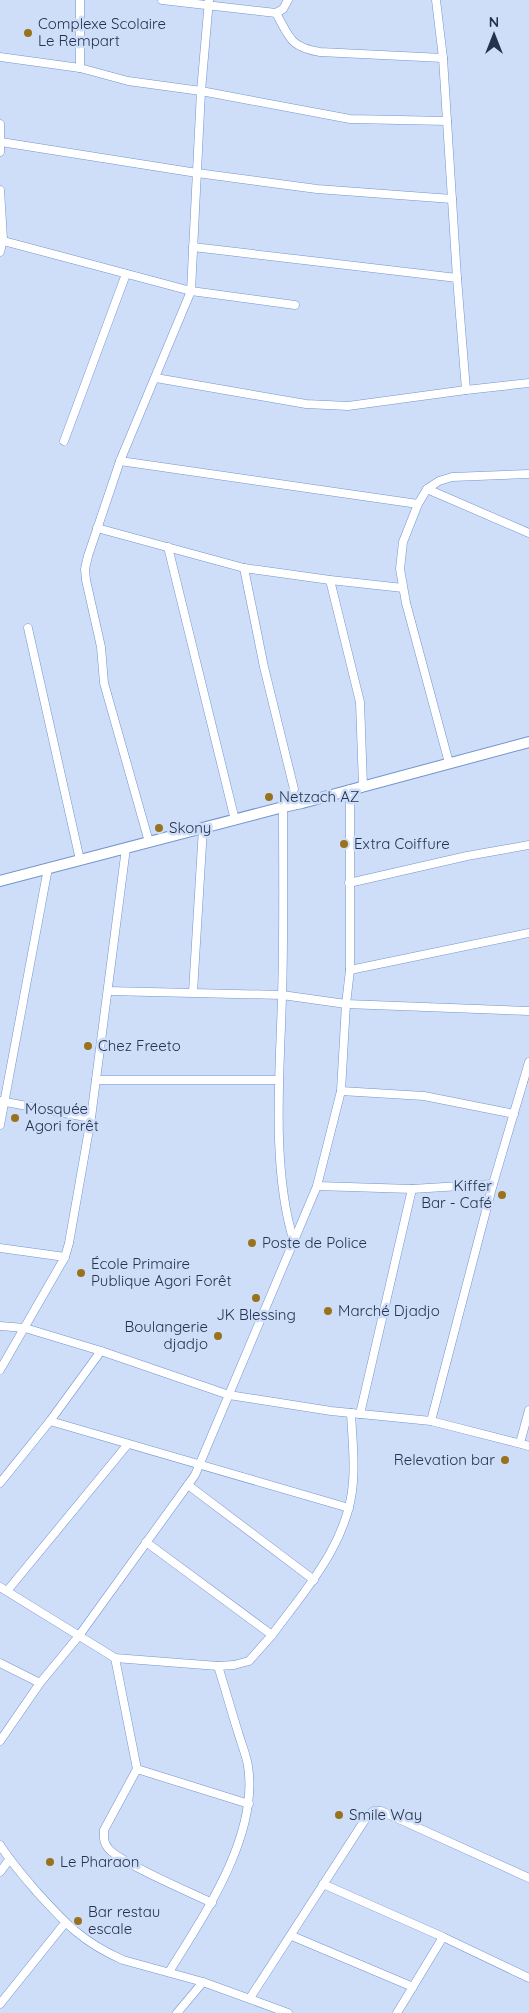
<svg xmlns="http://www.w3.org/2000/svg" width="529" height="2013" font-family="Quicksand,sans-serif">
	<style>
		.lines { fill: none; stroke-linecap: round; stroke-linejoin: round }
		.minor-casing { stroke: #7294d1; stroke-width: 9 }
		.secondary-casing { stroke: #7294d1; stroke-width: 12 }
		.minor { stroke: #fff; stroke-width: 8 }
		.secondary { stroke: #fff; stroke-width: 10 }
		.poi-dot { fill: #99721e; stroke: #cfdef8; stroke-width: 2 }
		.labels { text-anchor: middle; stroke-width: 5; stroke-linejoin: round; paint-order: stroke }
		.poi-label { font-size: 15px; fill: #24324c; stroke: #cfdef8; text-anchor: start }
	</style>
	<rect width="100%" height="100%" fill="#cfdef8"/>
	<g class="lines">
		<defs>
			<g id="minor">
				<polyline points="80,0 80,68"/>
				<polyline points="162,0 276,13 283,9 288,0"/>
				<polyline points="436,0 443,58 457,278 466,390"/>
				<path d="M276 13C290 38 290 47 320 52L443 58"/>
				<polyline points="0,57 80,68 128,81 201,91 350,119 447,121"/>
				<polyline points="0,124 0,152"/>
				<polyline points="1,142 197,173 317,189 452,199"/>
				<polyline points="0,190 3,239 0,252"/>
				<polyline points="0,240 191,291 295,305"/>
				<polyline points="193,247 457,278"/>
				<polyline points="156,378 306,404 348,406 466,390 529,383"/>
				<polyline points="64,441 126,274"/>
				<polyline points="120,461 418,504"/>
				<polyline points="427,489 529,533"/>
				<polyline points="97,528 244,568 330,580 403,588"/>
				<polyline points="168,547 235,820"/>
				<path d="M244 568 264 667 294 789 283 807C283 870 284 933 282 997 280 1074 271 1168 294 1242"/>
				<polyline points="330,580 360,702 363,786"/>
				<polyline points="28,628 80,860"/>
				<polyline points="449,763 406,603 400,569 403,542 418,504 427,489 439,481 452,477 529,474"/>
				<polyline points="149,842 104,683 101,647 86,580 85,569 88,556 120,461 191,291 201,91 209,0"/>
				<polyline points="349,883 467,856 529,845"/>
				<polyline points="350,970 529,933"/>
				<polyline points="108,991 282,995 346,1004 529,1011"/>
				<polyline points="193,992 203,828"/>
				<polyline points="96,1080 279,1080"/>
				<polyline points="341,1091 424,1096 514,1114"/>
				<polyline points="0,1101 91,1118"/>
				<polyline points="0,1125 48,868"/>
				<polyline points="317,1186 412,1189 493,1184 529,1062"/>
				<polyline points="0,1248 65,1257"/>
				<polyline points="0,1326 25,1328 101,1351 229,1395 331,1411 431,1421 529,1446"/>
				<polyline points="0,1370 65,1257 69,1243 91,1118 126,848"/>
				<polyline points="360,1414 412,1189"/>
				<polyline points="50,1421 349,1508"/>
				<polyline points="431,1421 493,1184"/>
				<polyline points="520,1443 529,1410"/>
				<polyline points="0,1483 50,1421 101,1351"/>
				<polyline points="188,1485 314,1580"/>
				<polyline points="0,1587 115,1658 218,1666 234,1665 249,1661 272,1635 146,1542"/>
				<polyline points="7,1591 128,1444"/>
				<path d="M272 1635C306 1589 349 1542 353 1482 355 1459 352 1436 351 1413"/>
				<path d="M115 1658 137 1769 104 1830C104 1837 103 1842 108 1848 118 1862 192 1893 212 1903"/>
				<polyline points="0,1663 40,1683"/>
				<polyline points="0,1741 40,1683 78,1637 195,1475 317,1186 341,1091 346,1004 350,970 350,789"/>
				<polyline points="137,1769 249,1804"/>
				<path d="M0 1845C11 1862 23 1876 36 1891 65 1923 82 1942 123 1960L203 1982 288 2013"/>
				<polyline points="0,1872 9,1860"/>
				<polyline points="323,1884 443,1937 529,1978"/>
				<polyline points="292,1936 413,1987"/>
				<path d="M169 1972C204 1915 259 1836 248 1766 246 1754 241 1743 238 1732 231 1710 225 1688 218 1666"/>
				<polyline points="250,1998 368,1815 374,1811 381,1811 529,1878"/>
				<polyline points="0,2004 65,1923"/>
				<polyline points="177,2013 203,1982"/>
				<polyline points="397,2013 443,1937"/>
			</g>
			<polyline id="secondary" points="0,881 283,807 302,803 529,742"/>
		</defs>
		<!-- minor casing -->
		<use href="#minor" class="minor-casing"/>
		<!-- secondary casing -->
		<use href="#secondary" class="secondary-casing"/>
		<!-- minor -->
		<use href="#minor" class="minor"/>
		<!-- secondary -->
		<use href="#secondary" class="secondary"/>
	</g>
	<!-- markers -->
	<g class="poi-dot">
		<circle cx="28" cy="33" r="5"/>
		<circle cx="269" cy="797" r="5"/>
		<circle cx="159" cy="828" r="5"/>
		<circle cx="344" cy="844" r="5"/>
		<circle cx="88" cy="1046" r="5"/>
		<circle cx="15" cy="1118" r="5"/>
		<circle cx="502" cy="1195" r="5"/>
		<circle cx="252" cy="1243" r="5"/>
		<circle cx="81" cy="1273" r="5"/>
		<circle cx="256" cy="1298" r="5"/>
		<circle cx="328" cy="1311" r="5"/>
		<circle cx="218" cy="1336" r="5"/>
		<circle cx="505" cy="1460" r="5"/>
		<circle cx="339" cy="1815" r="5"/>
		<circle cx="50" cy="1862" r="5"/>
		<circle cx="78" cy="1921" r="5"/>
	</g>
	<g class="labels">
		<!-- poi labels -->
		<g class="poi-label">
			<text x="38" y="29">Complexe Scolaire<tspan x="38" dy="17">Le Rempart</tspan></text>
			<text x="279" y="802">Netzach AZ</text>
			<text x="169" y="833">Skony</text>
			<text x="354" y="849">Extra Coiffure</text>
			<text x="98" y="1051">Chez Freeto</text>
			<text x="25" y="1114">Mosquée<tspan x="25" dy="17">Agori forêt</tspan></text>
			<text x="492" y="1191" text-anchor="end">Kiffer<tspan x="492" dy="17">Bar - Café</tspan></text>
			<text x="262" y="1248">Poste de Police</text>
			<text x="91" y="1269">École Primaire<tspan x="91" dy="17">Publique Agori Forêt</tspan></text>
			<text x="338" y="1316">Marché Djadjo</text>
			<text x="256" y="1320" text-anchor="middle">JK Blessing</text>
			<text x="208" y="1332" text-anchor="end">Boulangerie<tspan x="208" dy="17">djadjo</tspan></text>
			<text x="495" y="1465" text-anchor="end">Relevation bar</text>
			<text x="349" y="1820">Smile Way</text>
			<text x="60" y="1867">Le Pharaon</text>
			<text x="88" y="1917">Bar restau<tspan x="88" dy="17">escale</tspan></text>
		</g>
	</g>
	<!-- north arrow -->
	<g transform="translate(494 35)" stroke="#cfdef8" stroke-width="4" paint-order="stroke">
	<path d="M0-4L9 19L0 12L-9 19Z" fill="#24324c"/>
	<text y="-8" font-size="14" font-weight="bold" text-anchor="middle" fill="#24324c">N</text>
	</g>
</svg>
